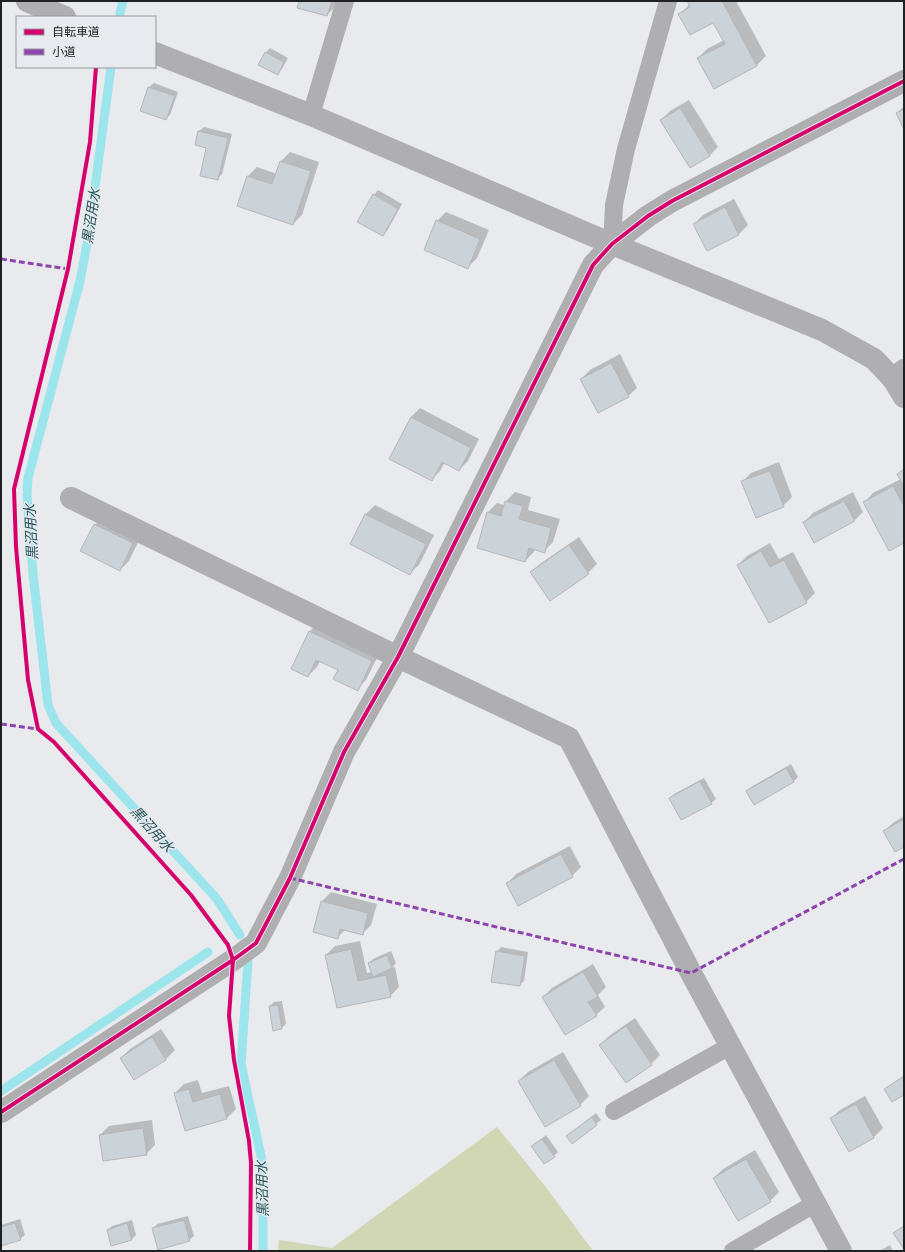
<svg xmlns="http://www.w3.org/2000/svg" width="905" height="1252" font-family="'Space Grotesk','Noto Sans JP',sans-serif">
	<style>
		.green { fill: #d1d6b5 }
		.shadow { fill: #0003 }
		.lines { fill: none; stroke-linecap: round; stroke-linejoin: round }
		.stream { stroke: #9ce5ed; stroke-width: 9 }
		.building { fill: #cbd3d9; stroke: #b5b6b8 }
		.service { stroke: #afafb1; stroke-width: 18 }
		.minor { stroke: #afafb1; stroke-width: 22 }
		.tertiary { stroke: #afafb1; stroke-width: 22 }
		.quiet { stroke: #8e44ad; stroke-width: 3; stroke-dasharray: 6 3; stroke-linecap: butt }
		.cycleway-casing { stroke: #e7eaee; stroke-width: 6 }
		.cycleway { stroke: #d6006c; stroke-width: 4 }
		.labels { text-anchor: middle; stroke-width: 3; stroke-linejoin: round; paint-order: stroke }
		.water-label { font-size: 14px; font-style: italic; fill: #265459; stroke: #e7eaee }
	</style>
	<rect width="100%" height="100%" fill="#e8eaed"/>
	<!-- green -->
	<polygon class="green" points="497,1127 545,1186 593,1251 278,1251 279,1240 332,1248"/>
	<!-- shadow -->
	<g class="shadow">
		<polygon points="300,1 338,1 336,6 327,15"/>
		<polygon points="688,1 736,1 766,56 757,65 714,88 698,58 707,49 724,40 713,22 680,14 690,4"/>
		<polygon points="270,48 288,58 282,69 277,74 260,64 266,52"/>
		<polygon points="154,83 178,92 170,115 165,119 141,110 149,87"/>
		<polygon points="689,100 718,147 709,156 661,120 670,111"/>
		<polygon points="904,106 904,128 897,113"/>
		<polygon points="204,127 232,134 222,174 217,179 208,147 196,144 199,131"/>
		<polygon points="290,152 319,162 302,215 293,224 238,206 248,176 257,167 277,174 281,161"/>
		<polygon points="378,190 402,204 387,231 382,235 374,195"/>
		<polygon points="734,199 748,225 739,234 708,250 694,224 703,215"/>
		<polygon points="446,212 489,230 477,258 468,267 437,221"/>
		<polygon points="620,354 637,388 628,396 581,379 590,370"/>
		<polygon points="420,408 479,439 468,461 459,470 445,462 440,471 431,480 390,459 411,417"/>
		<polygon points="779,462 792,497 783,506 742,482 751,473"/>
		<polygon points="904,469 904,542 865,502 873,493 901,479 898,474"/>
		<polygon points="515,492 531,497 528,510 560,519 553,542 544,551 535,549 534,552 525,561 478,548 488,512 497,503 504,505 506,501"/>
		<polygon points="853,492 863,512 854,521 804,522 813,513"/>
		<polygon points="375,505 434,535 419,565 410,573 351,543 366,514"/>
		<polygon points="103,516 142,534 129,561 120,570 95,525"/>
		<polygon points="579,537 597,564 588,573 550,599 531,572 540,564"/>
		<polygon points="770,543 779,559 793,552 815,593 806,602 738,565 747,556"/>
		<polygon points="319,622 380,652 366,680 357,689 339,670 320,661 317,667 308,676 292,668 310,631"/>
		<polygon points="791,764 798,777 794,781 754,804 747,791 751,787"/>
		<polygon points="704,778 716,799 711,803 670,798 674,794"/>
		<polygon points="904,816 904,846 884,831 893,823"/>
		<polygon points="570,846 581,867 572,876 508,883 516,874"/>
		<polygon points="331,892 377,904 371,925 362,934 345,930 337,938 315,932 322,901"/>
		<polygon points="360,941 367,973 372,972 369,963 373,959 391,951 396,963 392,968 395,967 399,987 390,996 338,1007 326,955 335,946"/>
		<polygon points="501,947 528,952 524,981 519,985 497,952"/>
		<polygon points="593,964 606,987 598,995 605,1007 596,1015 543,997 552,988"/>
		<polygon points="282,1001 286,1024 282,1028 270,1006 274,1002"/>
		<polygon points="635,1018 660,1055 651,1064 600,1045 609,1036"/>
		<polygon points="161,1029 175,1050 166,1059 134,1079 121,1058 130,1049"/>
		<polygon points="563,1052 589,1096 580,1105 519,1081 528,1072"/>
		<polygon points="198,1080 202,1093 229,1086 236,1109 227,1118 186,1130 175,1093 184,1084"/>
		<polygon points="865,1096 883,1128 874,1137 849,1151 831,1119 840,1110"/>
		<polygon points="596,1113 601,1120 572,1142 567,1136"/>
		<polygon points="152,1120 155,1145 146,1154 100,1135 109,1126"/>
		<polygon points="546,1135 558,1152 554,1156 533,1146"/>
		<polygon points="755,1150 779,1192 770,1201 714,1178 723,1169"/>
		<polygon points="188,1216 194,1236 189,1240 153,1229 157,1224"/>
		<polygon points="20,1219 25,1235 20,1239 1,1245 1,1225"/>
		<polygon points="132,1220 136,1235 132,1239 108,1230 112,1226"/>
		<polygon points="890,1245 893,1251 879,1251"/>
	</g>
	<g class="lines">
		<!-- stream -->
		<g class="stream">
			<polyline points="120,13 123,1"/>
			<polyline points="111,67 88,239 80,281 28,478 27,494 33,574 48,705 56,723 217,899 240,935"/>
			<polyline points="248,962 241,1064 263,1165 263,1251"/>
			<polyline points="1,1091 208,952"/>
		</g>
	</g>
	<!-- building -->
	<g class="building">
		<polygon points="299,1 332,1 327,16 297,8"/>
		<polygon points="687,1 722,1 757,66 714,89 697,58 725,44 713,23 690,35 678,14 690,7"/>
		<polygon points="265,52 284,62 278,75 258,65"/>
		<polygon points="148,87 175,96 166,120 140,111"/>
		<polygon points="680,108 710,156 690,168 660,120"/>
		<polygon points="904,109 904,130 896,113"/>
		<polygon points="198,131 228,138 218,180 200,176 206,148 195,145"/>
		<polygon points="280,161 311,171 293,225 237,206 247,176 272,184"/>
		<polygon points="373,194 398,209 383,236 357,222"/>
		<polygon points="725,207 739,235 707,251 693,224"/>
		<polygon points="436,220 480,239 468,269 424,250"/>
		<polygon points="611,363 629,397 598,413 580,379"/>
		<polygon points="411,417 471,448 459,471 442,462 432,481 389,459"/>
		<polygon points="904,469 904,486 897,474"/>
		<polygon points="770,471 784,507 756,518 741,481"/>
		<polygon points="893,486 904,506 904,543 889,551 863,502"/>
		<polygon points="505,501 523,506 519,519 551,528 545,553 529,548 525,562 477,548 487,512 501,516"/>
		<polygon points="844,501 855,521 814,543 803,522"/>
		<polygon points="365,514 426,544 410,575 350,544"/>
		<polygon points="94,524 133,543 120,571 80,551"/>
		<polygon points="569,545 589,574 550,601 530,572"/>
		<polygon points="761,551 770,567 784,560 807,603 769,623 737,565"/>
		<polygon points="309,631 372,661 358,691 333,679 338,670 316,660 308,677 291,669"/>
		<polygon points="786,768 794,782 754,805 746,791"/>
		<polygon points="700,781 712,804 681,820 669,798"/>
		<polygon points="904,819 904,847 895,852 883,831"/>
		<polygon points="561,854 573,877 518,906 506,883"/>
		<polygon points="321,901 368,913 363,935 340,929 338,939 313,932"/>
		<polygon points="351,949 358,981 386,975 391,997 337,1008 325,955"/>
		<polygon points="496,951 525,956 520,986 491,982"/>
		<polygon points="387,955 392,968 373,977 368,963"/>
		<polygon points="583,972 598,997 588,1002 597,1016 565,1035 542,997"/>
		<polygon points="278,1005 282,1029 273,1031 269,1006"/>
		<polygon points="626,1026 652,1065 626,1083 599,1045"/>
		<polygon points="152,1037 166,1060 134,1080 120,1058"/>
		<polygon points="554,1060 581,1106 545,1127 518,1081"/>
		<polygon points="904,1076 904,1095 892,1102 884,1089"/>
		<polygon points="189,1089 193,1102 220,1094 227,1119 185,1131 174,1093"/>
		<polygon points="856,1104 874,1138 849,1152 830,1118"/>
		<polygon points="592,1117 597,1125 572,1144 566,1136"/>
		<polygon points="143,1128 147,1155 103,1161 99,1135"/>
		<polygon points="542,1139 555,1157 544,1164 531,1146"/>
		<polygon points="746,1159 771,1202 738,1221 713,1178"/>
		<polygon points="184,1220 190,1241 158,1250 152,1228"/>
		<polygon points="15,1223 21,1240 1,1246 1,1227"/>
		<polygon points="127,1223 132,1240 111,1246 107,1230"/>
		<polygon points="904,1226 904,1249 893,1233"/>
	</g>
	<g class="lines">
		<!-- service -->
		<g class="service">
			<polyline points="311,115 345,1"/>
			<polyline points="612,244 614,205 626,149 668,1"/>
			<polyline points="614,1111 730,1046"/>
			<polyline points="733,1251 816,1203"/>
		</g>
		<!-- minor -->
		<g class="minor">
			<polyline points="893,379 904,370"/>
			<polyline points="71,498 398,657 569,738 691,973 841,1251"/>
			<polyline points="1,1112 233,960 256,943 290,878 344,752 398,657 593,265 612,244 648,216 672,201 904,81"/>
		</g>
		<!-- tertiary -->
		<g class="tertiary">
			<polyline points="27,1 65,17"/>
			<polyline points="155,53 311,115 612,244 822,330 874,359 893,379 904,397"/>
		</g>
		<!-- quiet -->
		<g class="quiet">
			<polyline points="1,259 68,269"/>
			<polyline points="1,724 38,729"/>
			<polyline points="290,878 691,973 904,859"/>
		</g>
		<defs>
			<g id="cycleway">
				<polyline points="96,67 90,142 68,269 14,489 16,547 28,680 38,729 54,742 191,895 228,945 233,960 229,1016 234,1060 249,1141 251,1163 250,1251"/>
				<polyline points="1,1112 233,960 256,943 290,878 344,752 398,657 593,265 612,244 648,216 672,201 904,81"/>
			</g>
		</defs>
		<!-- cycleway casing -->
		<use href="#cycleway" class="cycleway-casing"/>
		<!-- cycleway -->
		<use href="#cycleway" class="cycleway"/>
	</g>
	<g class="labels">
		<!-- water labels -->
		<g class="water-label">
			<text transform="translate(91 216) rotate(-82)" y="5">黒沼用水</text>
			<text transform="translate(31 532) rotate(-93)" y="5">黒沼用水</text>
			<text transform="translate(152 829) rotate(48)" y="5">黒沼用水</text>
			<text transform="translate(262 1189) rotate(-92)" y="5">黒沼用水</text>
		</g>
	</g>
	<!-- border -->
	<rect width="905" height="1252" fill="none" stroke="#1f2021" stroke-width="4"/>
	<!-- legend -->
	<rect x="16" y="16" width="140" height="52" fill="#e7eaee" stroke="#97999c"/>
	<rect x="24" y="29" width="20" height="6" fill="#d6006c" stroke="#97999c"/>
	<text x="52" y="36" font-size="12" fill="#1f2021">自転車道</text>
	<rect x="24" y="49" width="20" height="6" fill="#8e44ad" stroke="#97999c"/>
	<text x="52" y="56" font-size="12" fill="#1f2021">小道</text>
</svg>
